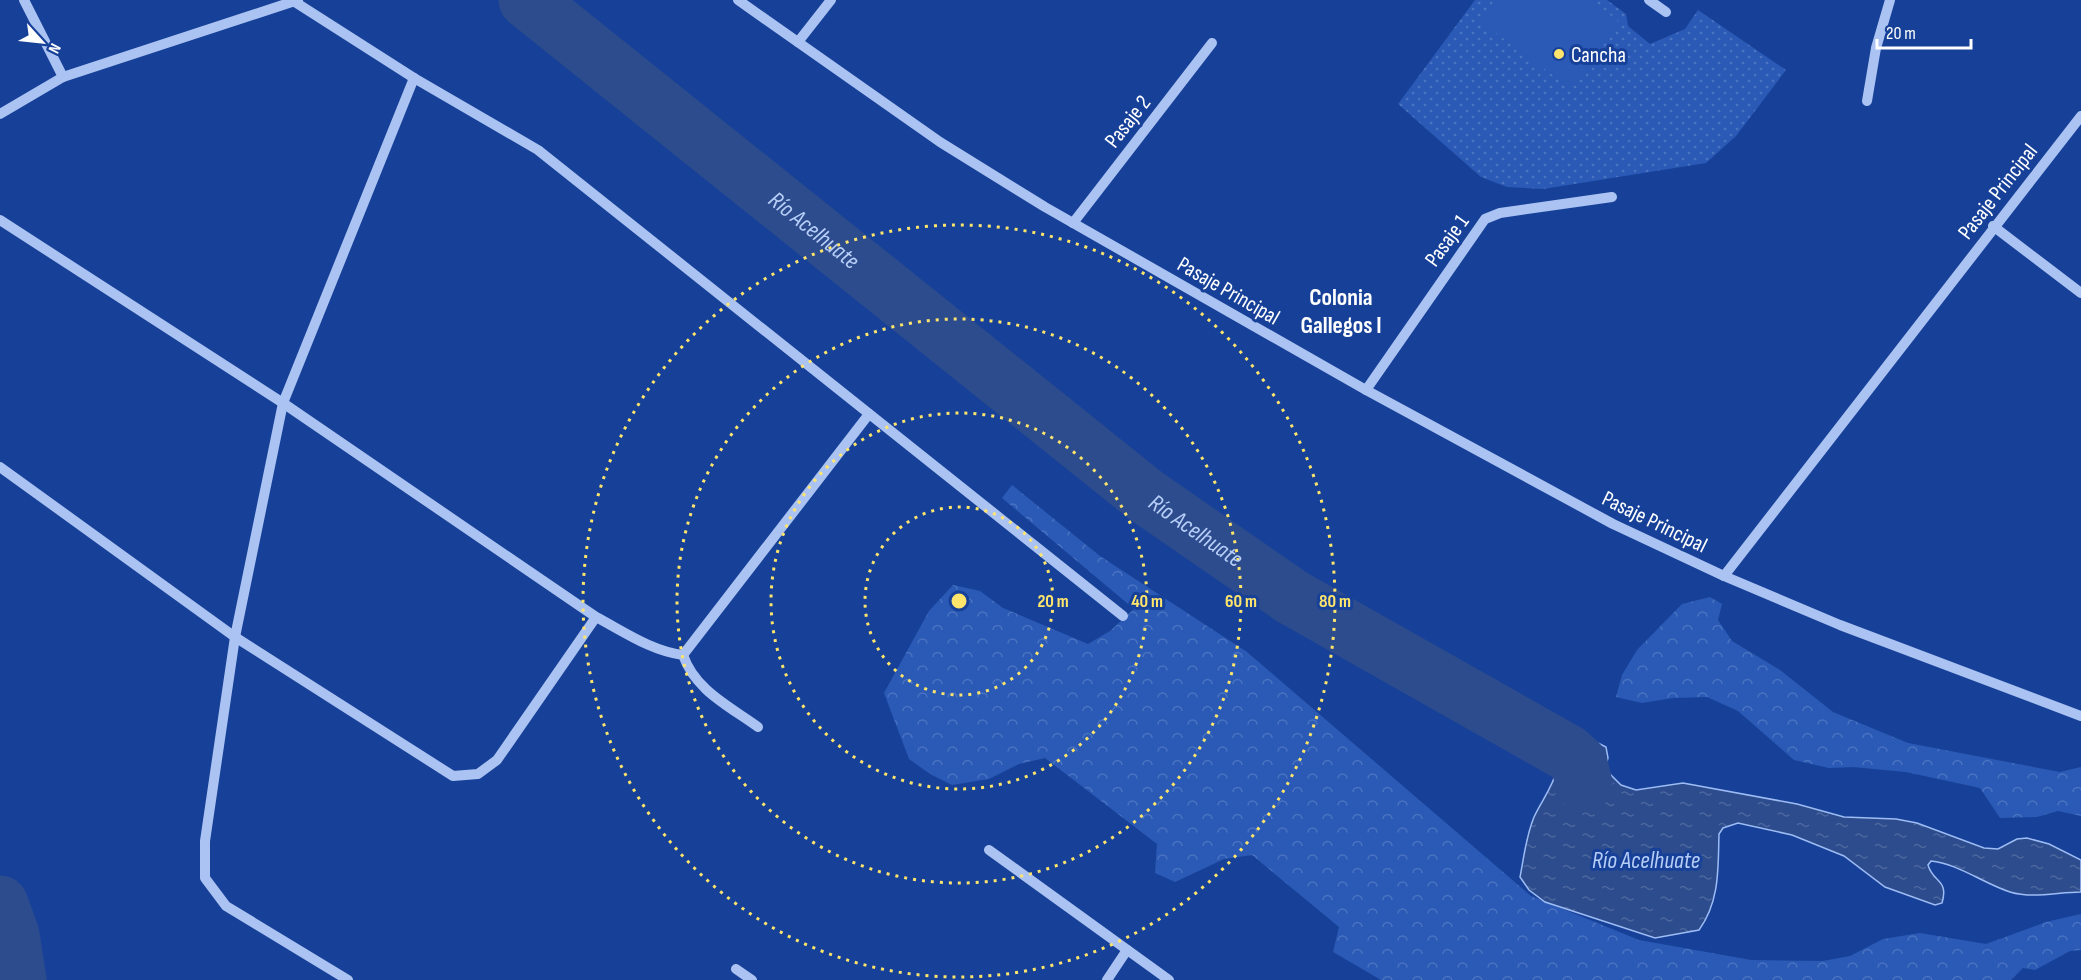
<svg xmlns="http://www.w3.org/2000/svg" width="2081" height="980" font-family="'Sofia Sans Condensed',sans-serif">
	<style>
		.grass { fill: url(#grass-dots) }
		.forest { fill: url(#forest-crowns) }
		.pitch { fill: #2a5ab6 }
		.water { fill: url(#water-ripples); stroke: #9dbcf4; stroke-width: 1.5 }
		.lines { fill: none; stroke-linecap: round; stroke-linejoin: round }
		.river { stroke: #2d4c8d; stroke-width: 57 }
		.minor { stroke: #abc3f2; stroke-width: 10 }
		.ring { fill: none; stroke: #ffe56b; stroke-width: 3; stroke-dasharray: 3 6 }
		.poi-dot { fill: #ffe56b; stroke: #174198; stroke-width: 2 }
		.labels { text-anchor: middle; stroke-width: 6; stroke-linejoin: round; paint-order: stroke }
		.poi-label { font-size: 22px; fill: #fff; stroke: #174198; text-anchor: start }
		.street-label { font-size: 22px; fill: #fff; stroke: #174198 }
		.water-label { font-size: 24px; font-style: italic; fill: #b7cef8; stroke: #174198 }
		.neighbourhood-label { font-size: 24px; font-weight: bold; fill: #fff; stroke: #174198 }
		.centre { fill: #ffe56b; stroke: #174198; stroke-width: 3 }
		.ring-label { font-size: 18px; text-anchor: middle; font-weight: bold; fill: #ffe56b; stroke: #174198; stroke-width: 6; stroke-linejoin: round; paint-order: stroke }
	</style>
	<defs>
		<pattern id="grass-dots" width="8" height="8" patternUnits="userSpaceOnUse" patternTransform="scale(1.5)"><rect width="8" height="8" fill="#2a5ab6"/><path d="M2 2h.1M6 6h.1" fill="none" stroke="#4a73c1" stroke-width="1.8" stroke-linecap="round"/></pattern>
		<pattern id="forest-crowns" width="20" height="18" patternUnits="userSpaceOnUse" patternTransform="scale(1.5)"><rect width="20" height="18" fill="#2a5ab6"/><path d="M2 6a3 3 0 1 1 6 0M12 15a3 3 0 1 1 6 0" fill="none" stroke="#4a73c1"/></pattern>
		<pattern id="water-ripples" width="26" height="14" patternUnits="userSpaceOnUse" patternTransform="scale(1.5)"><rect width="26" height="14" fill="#2d4c8d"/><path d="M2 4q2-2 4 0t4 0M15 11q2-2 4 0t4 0" fill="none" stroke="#4c679e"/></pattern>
	</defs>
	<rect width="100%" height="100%" fill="#174198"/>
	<!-- grass -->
	<polygon class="grass" points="1475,0 1607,0 1626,14 1628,26 1650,44 1685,29 1698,10 1786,70 1736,136 1706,163 1543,189 1507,187 1481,177 1398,104"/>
	<!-- forest -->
	<g class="forest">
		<polygon points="1012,485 1100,556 1247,652 1531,896 1639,940 1751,960 1823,961 1850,956 1883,939 1920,933 1986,944 2046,922 2081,914 2081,950 2070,951 2035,970 2023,968 2011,980 1381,980 1333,952 1339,927 1252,855 1224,859 1175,882 1155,873 1157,844 1045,758 1019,764 989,779 952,785 930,774 909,759 884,693 929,611 953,585 980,591 1003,608 1088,644 1110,631 1134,609 1002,498"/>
		<polygon points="1710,597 1722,604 1718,620 1732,641 1780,670 1833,712 1908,743 2060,772 2081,767 2081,816 2058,811 2037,817 2000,818 1980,788 1906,772 1853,767 1829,768 1794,760 1738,711 1707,697 1673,698 1642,703 1616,697 1622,675 1637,650 1682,604"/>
	</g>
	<!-- pitch -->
	<polygon class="pitch" points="1497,0 1590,0 1618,21 1569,87 1481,22"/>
	<!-- water -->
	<path class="water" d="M1532 732 1598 743 1606 747 1608 758 1605 769 1621 785 1636 790 1683 783 1797 804 1844 817 1896 819 1917 823 1984 848 1998 849 2017 839 2027 838 2049 844 2081 860V892C2058 892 2033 899 2010 892 1985 884 1956 863 1931 861L1928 865C1933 883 1949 879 1942 903L1935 905 1885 887 1844 856 1792 835 1738 823 1723 828 1719 834C1718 868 1720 901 1699 930L1655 938 1545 902 1529 890 1520 877C1524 857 1526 836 1534 817 1542 800 1552 788 1557 770Z"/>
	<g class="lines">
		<!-- river -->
		<g class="river">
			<path id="s1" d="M527 0 1146 496 1292 597 1568 753 1579 763 1584 784"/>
			<polyline points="0,904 11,935 18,980"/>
		</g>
		<!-- minor -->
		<g class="minor">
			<polyline points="24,0 63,77"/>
			<polyline points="738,0 940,142 1045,207 1366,390 1613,524 1724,576 1840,625 2081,716"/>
			<polyline points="1649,0 1666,12"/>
			<polyline points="295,2 414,78 538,150 1123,616"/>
			<polyline points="798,42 831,0"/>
			<polyline points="1867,101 1876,48 1890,0"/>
			<polyline points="0,114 63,77 298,0"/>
			<path d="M0 220 283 403 596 617C623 631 651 651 683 655 695 690 729 706 758 727"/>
			<polyline points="1073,223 1212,43"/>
			<polyline points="1993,226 2081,293"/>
			<polyline points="1366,390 1485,219 1500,213 1612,197"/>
			<polyline points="0,467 235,637 453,776 478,774 497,760 596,617"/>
			<polyline points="1724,576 2081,116"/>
			<polyline points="683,655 869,414"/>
			<polyline points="989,850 1169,980"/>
			<polyline points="736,969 752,980"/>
			<polyline points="348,980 226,906 205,878 205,841 235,637 283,403 414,78"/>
			<polyline points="1107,980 1127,950"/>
		</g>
	</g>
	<!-- distance rings -->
	<g class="ring">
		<circle cx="959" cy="601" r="94"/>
		<circle cx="959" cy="601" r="188"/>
		<circle cx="959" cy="601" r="282"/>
		<circle cx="959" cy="601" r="376"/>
	</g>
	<!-- markers -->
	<circle class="poi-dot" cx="1559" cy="54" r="6"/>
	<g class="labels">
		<!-- poi labels -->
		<g class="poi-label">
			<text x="1571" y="62">Cancha</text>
		</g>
		<!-- street labels -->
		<g class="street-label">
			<text transform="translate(1127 121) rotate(-52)" y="8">Pasaje 2</text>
			<text transform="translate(1997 191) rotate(-52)" y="8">Pasaje Principal</text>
			<text transform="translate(1446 240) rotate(-54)" y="8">Pasaje 1</text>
			<text transform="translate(1229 290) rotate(30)" y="8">Pasaje Principal</text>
			<text transform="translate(1655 521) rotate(26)" y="8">Pasaje Principal</text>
		</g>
		<!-- water labels -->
		<g class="water-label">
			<text dy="8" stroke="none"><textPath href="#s1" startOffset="368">Río Acelhuate</textPath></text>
			<text dy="8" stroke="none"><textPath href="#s1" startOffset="854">Río Acelhuate</textPath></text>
			<text x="1646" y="868">Río Acelhuate</text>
		</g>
		<!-- neighbourhood labels -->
		<g class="neighbourhood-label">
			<text x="1341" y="305">Colonia<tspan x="1341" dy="28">Gallegos I</tspan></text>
		</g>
	</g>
	<circle cx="959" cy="601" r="9" class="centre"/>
	<g class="ring-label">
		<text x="1053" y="607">20 m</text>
		<text x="1147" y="607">40 m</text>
		<text x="1241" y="607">60 m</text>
		<text x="1335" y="607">80 m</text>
	</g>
	<!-- north arrow -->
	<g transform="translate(42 42) rotate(117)" stroke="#174198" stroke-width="4.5" paint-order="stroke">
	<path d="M0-4.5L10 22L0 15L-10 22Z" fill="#ffffff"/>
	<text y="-9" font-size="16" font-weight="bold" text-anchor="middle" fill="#ffffff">N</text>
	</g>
	<!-- scale -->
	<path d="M1877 39v9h94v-9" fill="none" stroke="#ffffff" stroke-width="3"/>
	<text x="1886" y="39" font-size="18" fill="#ffffff" stroke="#174198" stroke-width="4.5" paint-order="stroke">20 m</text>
</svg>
